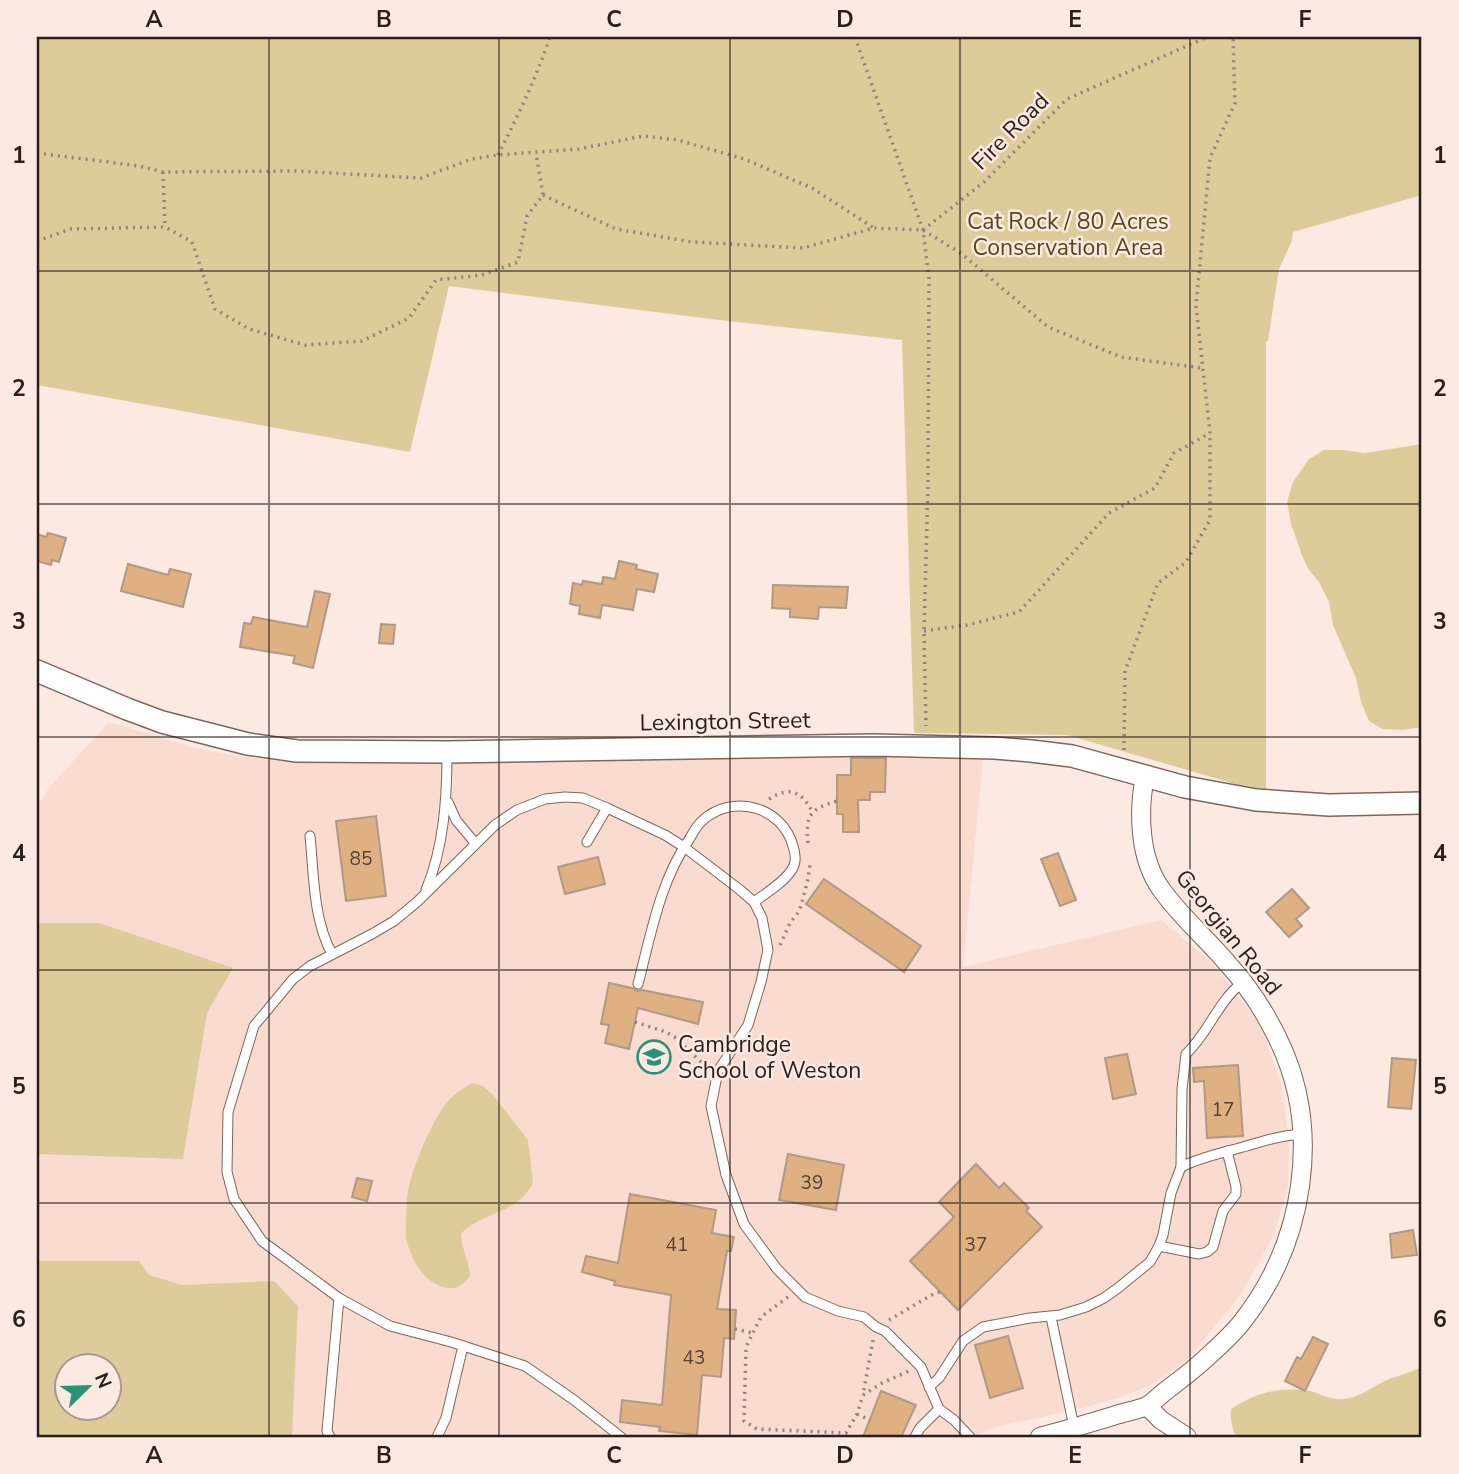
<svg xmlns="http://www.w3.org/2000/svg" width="1459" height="1474" font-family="'Nunito Sans',sans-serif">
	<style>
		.built { fill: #fadbd0; fill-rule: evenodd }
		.green { fill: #dc9; fill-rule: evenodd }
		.building { fill: #deb082; stroke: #ae9a86; stroke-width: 2 }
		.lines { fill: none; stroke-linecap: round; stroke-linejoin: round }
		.service-casing { stroke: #7f655b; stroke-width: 11 }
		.minor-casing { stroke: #7f655b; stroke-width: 20 }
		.tertiary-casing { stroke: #7f655b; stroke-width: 24 }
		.path { stroke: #90827d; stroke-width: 3.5; stroke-dasharray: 2 5; stroke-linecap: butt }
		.service { stroke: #fff; stroke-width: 9 }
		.minor { stroke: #fff; stroke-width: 18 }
		.tertiary { stroke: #fff; stroke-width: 21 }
		.grid { fill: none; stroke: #2a1f1b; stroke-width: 2; stroke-opacity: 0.55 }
		.labels { text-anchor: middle; stroke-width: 5; stroke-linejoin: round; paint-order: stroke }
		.number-label { font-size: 19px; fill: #574335 }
		.street-label { font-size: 23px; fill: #2a1f1b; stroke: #fbe9e2 }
		.park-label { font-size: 23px; fill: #564819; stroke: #fbe9e2 }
		.poi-label { font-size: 23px; fill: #2a1f1b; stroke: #fbe9e2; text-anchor: start }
		.neatline { fill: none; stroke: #2a1f1b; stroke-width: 2.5 }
		.grid-label { font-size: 23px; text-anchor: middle; font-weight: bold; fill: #2a1f1b }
	</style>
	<rect width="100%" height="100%" fill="#fbe9e2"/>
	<!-- built -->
	<path class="built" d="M109 722 191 747 237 756 284 762 343 764 851 757 983 760 963 967 1161 920 1212 963 1261 1026 1282 1088 1289 1140 1288 1187 1274 1235 1241 1294 1188 1359 1151 1385 1115 1399 1079 1409 995 1427 973 1437H37V808L48 789ZM66 1366H108V1408H66Z"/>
	<!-- green -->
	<g class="green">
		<polygon points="37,37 1422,37 1422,195 1293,232 1292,241 1279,269 1268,341 1266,341 1266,791 1256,790 1067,735 914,733 902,340 719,320 449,286 410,452 37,385"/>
		<polygon points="1422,444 1422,727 1403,730 1382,729 1369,721 1361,702 1356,678 1333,625 1329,602 1319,582 1309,570 1303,558 1291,524 1287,502 1293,482 1309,459 1324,450 1343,450 1365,453"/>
		<polygon points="37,923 99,923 233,968 207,1013 183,1159 37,1154"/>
		<path d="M472 1083 483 1086 493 1095 528 1140 533 1182C521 1213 479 1213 461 1234 461 1248 469 1260 470 1275 458 1299 431 1286 419 1269 413 1260 409 1249 406 1239 405 1232 406 1225 406 1218 407 1209 406 1200 408 1191 412 1167 434 1116 450 1099 456 1092 464 1088 472 1083Z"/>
		<path d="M37 1261H139L149 1275 182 1285 274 1281 298 1306 292 1437H37ZM66 1366H108V1408H66Z"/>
		<path d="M1422 1366V1437H1236C1232 1428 1230 1419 1231 1409 1255 1393 1280 1386 1310 1391 1318 1393 1327 1398 1336 1399 1356 1401 1370 1388 1387 1380 1398 1375 1412 1373 1422 1366Z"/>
	</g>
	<!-- building -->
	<g class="building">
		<polygon points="48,533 66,538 59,562 52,560 51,565 37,561 37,534 46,537"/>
		<polygon points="619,561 637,565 636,569 658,574 654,592 637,589 633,610 602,605 600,618 579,614 580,606 570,604 573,583 582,585 583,581 602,584 603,577 615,579"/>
		<polygon points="128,564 168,575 170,569 191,574 183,607 121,591"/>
		<polygon points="773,585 848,587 846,608 819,607 818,619 790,617 790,609 772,608"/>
		<polygon points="315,591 330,594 313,668 293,663 295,656 240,647 244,623 251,624 253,617 307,627"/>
		<polygon points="381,624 395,625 393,644 379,643"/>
		<polygon points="851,758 886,758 885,792 870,792 870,800 858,800 859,832 843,832 843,814 837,814 837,775 851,775"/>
		<polygon points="376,816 386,896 346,901 336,821"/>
		<polygon points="1058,853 1076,900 1060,906 1041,859"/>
		<polygon points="598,857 605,884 565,894 558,867"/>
		<polygon points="824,879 921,946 904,972 806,904"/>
		<polygon points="1292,889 1309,908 1296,919 1302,926 1289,937 1266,912"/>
		<polygon points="609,983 632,988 637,991 642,990 703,1002 698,1024 638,1008 629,1049 605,1043 609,1025 601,1024"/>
		<polygon points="1127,1054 1136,1094 1113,1099 1105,1058"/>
		<polygon points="1392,1058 1416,1060 1411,1109 1388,1107"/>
		<polygon points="1238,1065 1243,1136 1207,1138 1204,1081 1194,1082 1193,1068"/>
		<polygon points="788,1154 844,1165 836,1210 779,1200"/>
		<polygon points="976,1164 999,1188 1004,1183 1029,1208 1026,1211 1042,1227 958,1310 910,1261 954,1217 939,1202"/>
		<polygon points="357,1178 372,1181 367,1201 352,1197"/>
		<polygon points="630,1194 716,1210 712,1233 734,1237 731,1251 727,1251 717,1309 736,1310 734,1339 724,1338 721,1377 702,1375 697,1435 659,1431 660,1427 620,1422 622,1400 662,1405 671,1295 614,1285 615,1281 582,1272 586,1256 618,1263"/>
		<polygon points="1413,1230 1417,1255 1392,1258 1390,1234"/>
		<polygon points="1008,1336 1023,1388 990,1398 975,1345"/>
		<polygon points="1313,1337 1328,1344 1305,1391 1285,1381 1297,1357 1301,1359"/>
		<polygon points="881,1391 916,1405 901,1437 863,1437"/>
	</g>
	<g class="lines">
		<defs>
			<g id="service">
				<polyline points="448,802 456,820 475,843"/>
				<polyline points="607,808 665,835 684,847 739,889 754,902 762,918 768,950 761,982 748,1025 718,1071 711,1106 726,1175 744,1224 777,1269 805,1297 838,1311 864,1317 876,1327 885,1331 921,1367 939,1409 920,1428 915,1437"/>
				<path d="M310 836C314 875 313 919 332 954"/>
				<polyline points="587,842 607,808 583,798 565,797 545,799 517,810 495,825 417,902 394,921 372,934 310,966 293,979 254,1026 228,1112 227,1172 234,1199 262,1241 339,1298 390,1326 451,1342 525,1366 574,1400 621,1437"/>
				<path d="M426 890C444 847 447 798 447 752"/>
				<path d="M638 984C651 934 660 881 690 838 693 833 697 825 702 821 732 793 782 806 793 846 796 855 797 863 791 871 782 884 766 893 754 902"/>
				<path d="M1181 1167C1201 1157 1222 1153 1243 1147 1266 1140 1279 1136 1302 1134"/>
				<polyline points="1159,1246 1199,1254 1207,1252 1213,1247 1223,1211 1236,1194 1236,1187 1227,1151"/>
				<polyline points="1051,1317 1074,1427"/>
				<path d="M929 1387 939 1378 963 1341 983 1327 1030 1318 1060 1315 1086 1307 1104 1298 1118 1288 1150 1262 1159 1246 1163 1235 1171 1193 1181 1167 1182 1089 1186 1054C1209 1032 1218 1001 1243 982"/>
				<polyline points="939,1409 954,1420 970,1437"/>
				<polyline points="330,1437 327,1431 339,1298"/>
				<polyline points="437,1437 446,1418 463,1346"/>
			</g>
			<g id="minor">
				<polyline points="1147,1406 1161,1420 1187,1437"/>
				<path d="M1040 1437C1065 1430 1091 1423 1116 1415 1126 1412 1137 1410 1147 1406 1152 1403 1158 1397 1163 1393 1177 1382 1191 1372 1204 1360 1217 1348 1231 1336 1242 1322 1304 1243 1323 1131 1278 1039 1265 1012 1248 986 1228 964 1207 939 1180 916 1161 889 1139 858 1138 812 1145 776"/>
			</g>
			<polyline id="tertiary" points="37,671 127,709 162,722 248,744 297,751 447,752 873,745 995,748 1031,751 1072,756 1185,787 1256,800 1329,805 1422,803"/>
		</defs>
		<!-- service casing -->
		<use href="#service" class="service-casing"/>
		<!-- minor casing -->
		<use href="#minor" class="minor-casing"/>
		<!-- tertiary casing -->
		<use href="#tertiary" class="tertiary-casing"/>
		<!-- path -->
		<g class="path">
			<polyline points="855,37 923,230 929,278 928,484 924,631 926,726"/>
			<polyline points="37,153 139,166 163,172 296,171 421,178 472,159 498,155 579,149 643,136 678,140 744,159 812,188 874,228"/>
			<path d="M498 155C518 116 536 78 550 37"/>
			<polyline points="163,172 165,227"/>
			<polyline points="543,195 616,229 692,242 803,248 874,228 923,230 962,254 1048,327 1121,357 1202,368"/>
			<polyline points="923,230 984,182 1067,99 1207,37"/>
			<polyline points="37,241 71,229 165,227 192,242 215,309 249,329 305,345 362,341 409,318 436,280 482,275 518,262 527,216 543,195 536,153"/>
			<polyline points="924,631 967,625 1019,612 1109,513 1155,488 1174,453 1210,433"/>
			<polyline points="1124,750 1125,671 1158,583 1186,562 1210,520 1210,433 1196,306 1210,158 1235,103 1233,37"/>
			<path d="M769 799C790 786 801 791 812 811"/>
			<path d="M808 843C805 814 811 809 837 801"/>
			<polyline points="780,945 790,923 797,914 801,906 808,879 810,865"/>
			<polyline points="635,1022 666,1032 676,1038 702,1063 707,1065"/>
			<polyline points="788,1297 761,1317 746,1347 744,1421 757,1429 846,1433 857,1414 863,1395"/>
			<polyline points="889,1320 935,1293 941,1292"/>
			<polyline points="735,1329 753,1333"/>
			<polyline points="873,1340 863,1395 882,1383 909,1371"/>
			<polyline points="857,1414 870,1420"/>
		</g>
		<!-- service -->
		<use href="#service" class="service"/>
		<!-- minor -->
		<use href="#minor" class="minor"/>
		<!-- tertiary -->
		<use href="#tertiary" class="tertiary"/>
	</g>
	<!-- grid -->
	<path class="grid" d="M269 37V1437M499 37V1437M730 37V1437M960 37V1437M1190 37V1437M37 271H1422M37 504H1422M37 737H1422M37 970H1422M37 1203H1422"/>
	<!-- icons -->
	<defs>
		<symbol id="school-ring" viewBox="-11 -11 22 22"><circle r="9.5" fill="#fbe9e2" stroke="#279372" stroke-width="1.5"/><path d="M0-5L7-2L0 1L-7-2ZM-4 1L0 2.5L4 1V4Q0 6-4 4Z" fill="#279372"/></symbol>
	</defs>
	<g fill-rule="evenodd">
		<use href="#school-ring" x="635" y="1038" width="38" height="38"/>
	</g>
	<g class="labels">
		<!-- number labels -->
		<g class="number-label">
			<text x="361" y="865">85</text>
			<text x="1223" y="1116">17</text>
			<text x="812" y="1189">39</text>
			<text x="677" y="1251">41</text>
			<text x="976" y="1251">37</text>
			<text x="694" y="1364">43</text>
		</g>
		<!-- street labels -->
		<g class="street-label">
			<text transform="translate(1010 131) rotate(-45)" y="8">Fire Road</text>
			<text transform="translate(725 721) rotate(-1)" y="8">Lexington Street</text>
			<text transform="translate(1229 932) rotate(51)" y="8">Georgian Road</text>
		</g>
		<!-- park labels -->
		<g class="park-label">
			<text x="1068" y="229">Cat Rock / 80 Acres<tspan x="1068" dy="26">Conservation Area</tspan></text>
		</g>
		<!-- poi labels -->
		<g class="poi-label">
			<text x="678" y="1052">Cambridge<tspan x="678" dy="26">School of Weston</tspan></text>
		</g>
	</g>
	<!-- border -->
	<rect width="1459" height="1474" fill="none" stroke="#fbe9e2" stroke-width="77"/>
	<!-- north arrow -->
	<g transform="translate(88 1387) rotate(67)"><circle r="33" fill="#fbe9e2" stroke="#a79892" stroke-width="2"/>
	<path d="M0-5L12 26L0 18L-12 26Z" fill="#279372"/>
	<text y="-10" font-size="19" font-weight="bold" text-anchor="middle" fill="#2a1f1b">N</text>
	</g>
	<rect x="38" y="38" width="1382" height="1398" class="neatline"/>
	<g class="grid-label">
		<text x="154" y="27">A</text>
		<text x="384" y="27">B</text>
		<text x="614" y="27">C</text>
		<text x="845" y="27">D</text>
		<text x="1075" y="27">E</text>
		<text x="1305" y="27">F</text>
		<text x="19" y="163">1</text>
		<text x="1440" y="163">1</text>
		<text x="19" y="396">2</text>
		<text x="1440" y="396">2</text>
		<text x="19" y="629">3</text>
		<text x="1440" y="629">3</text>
		<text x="19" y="861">4</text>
		<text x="1440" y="861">4</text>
		<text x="19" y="1094">5</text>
		<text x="1440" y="1094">5</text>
		<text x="19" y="1327">6</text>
		<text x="1440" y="1327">6</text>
		<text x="154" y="1463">A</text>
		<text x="384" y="1463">B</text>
		<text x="614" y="1463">C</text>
		<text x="845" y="1463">D</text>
		<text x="1075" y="1463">E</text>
		<text x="1305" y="1463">F</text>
	</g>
</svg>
